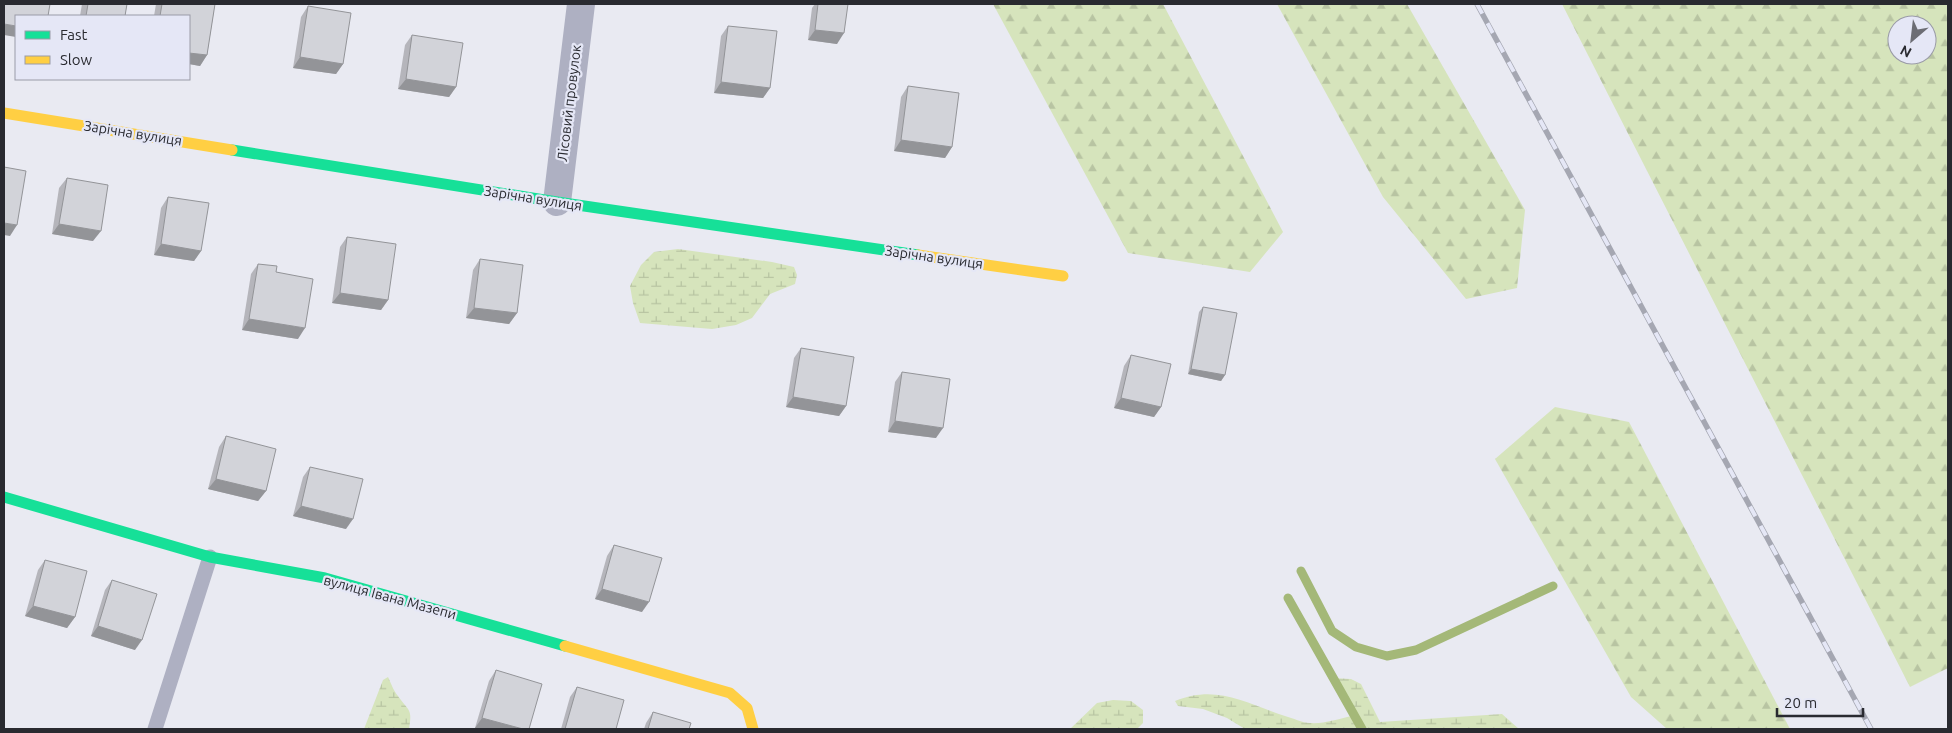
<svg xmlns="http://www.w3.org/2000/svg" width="1952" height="733" font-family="Ubuntu,sans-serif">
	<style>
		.forest { fill: url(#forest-firs); fill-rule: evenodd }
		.wetland { fill: url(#wetland-marsh) }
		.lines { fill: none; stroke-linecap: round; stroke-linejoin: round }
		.stream { stroke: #a4b878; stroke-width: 9 }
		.lane { stroke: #aeb0c2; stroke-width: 15 }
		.street { stroke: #aeb0c2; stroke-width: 28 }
		.fast { stroke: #16e098; stroke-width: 11 }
		.slow { stroke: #ffcf43; stroke-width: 11 }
		.rail-casing { stroke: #a5a7b2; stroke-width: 5.5 }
		.rail { stroke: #e5e7f6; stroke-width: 4; stroke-dasharray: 11; stroke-linecap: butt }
		.wall { fill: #b5b5bb }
		.shaded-wall { fill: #939498 }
		.building { fill: #d2d3d9; stroke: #939498 }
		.labels { text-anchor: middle; stroke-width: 4.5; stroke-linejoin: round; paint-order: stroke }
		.street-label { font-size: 14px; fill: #292a30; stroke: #e5e7f6 }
	</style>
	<defs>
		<pattern id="forest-firs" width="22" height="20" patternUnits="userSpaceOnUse" patternTransform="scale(1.25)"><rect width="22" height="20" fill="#d6e4bc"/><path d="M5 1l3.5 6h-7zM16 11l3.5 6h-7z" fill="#b8c4a2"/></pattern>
		<pattern id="wetland-marsh" width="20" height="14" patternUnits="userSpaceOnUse" patternTransform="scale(1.25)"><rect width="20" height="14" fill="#d6e4bc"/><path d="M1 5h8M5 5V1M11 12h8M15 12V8" fill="none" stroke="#b8c4a2"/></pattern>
	</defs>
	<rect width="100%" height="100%" fill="#e9eaf2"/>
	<!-- forest -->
	<g class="forest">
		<polygon points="993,4 1163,4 1283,232 1250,272 1128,253"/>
		<polygon points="1277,4 1407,4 1525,210 1517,288 1466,299 1383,197"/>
		<path d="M1562 4H1948V668L1910 687ZM1897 25H1927V55H1897Z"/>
		<polygon points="1555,407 1629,422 1790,729 1667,729 1631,697 1495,459"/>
	</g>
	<!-- wetland -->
	<g class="wetland">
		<polygon points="678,249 772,262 794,267 797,275 795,284 770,294 752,318 736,325 712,329 640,323 633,303 630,286 641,265 654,252"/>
		<path d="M388 677C391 683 393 690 398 696 408 711 413 708 409 729H364L383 680Z"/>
		<path d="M1332 678 1351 679 1361 684 1380 722 1502 714 1519 729H1245L1227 718 1203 709 1178 706 1175 701C1217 684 1245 703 1285 716 1293 718 1302 723 1310 723 1324 724 1338 719 1352 716Z"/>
		<polygon points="1113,700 1131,701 1143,710 1143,723 1137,729 1070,729 1097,703"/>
	</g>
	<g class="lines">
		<!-- stream -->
		<g class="stream">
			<polyline points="1301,571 1332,631 1356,647 1387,656 1416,650 1553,586"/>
			<polyline points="1288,598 1362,729"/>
		</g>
		<!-- lane -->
		<polyline class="lane" points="155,729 210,557"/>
		<!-- street -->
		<polyline class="street" points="557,202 581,4"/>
		<!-- fast -->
		<g class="fast">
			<polyline points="232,150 557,202 918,255"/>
			<polyline points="4,497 210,557 325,578 565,646"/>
		</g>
		<!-- slow -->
		<g class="slow">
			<polyline points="4,113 232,150"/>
			<polyline points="918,255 1063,276"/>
			<polyline points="565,646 730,693 747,708 753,729"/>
		</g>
		<defs>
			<polyline id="rail" points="1477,4 1871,729"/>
		</defs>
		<!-- rail casing -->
		<use href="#rail" class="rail-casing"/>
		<!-- rail -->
		<use href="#rail" class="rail"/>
	</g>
	<!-- wall -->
	<g class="wall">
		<polygon points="82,4 127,4 125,16 80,16"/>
		<polygon points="156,4 215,4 207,55 200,66 189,64 189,16 154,16"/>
		<polygon points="815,4 848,4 837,44 808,40 812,8"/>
		<polygon points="308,6 343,64 336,74 293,68 301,17"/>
		<polygon points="728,26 770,88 763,98 714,93 721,36"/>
		<polygon points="412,35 456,87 449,97 398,89 405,45"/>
		<polygon points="908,86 952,147 945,158 894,151 901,97"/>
		<polygon points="67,178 93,241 52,234 59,188"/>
		<polygon points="168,197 201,251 194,261 154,255 161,208"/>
		<polygon points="347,237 388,300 381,310 332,303 340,247"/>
		<polygon points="480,259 517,313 509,324 466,318 473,270"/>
		<polygon points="258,264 276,272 298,339 242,330 251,274"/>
		<polygon points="1203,307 1225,375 1221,381 1188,374 1199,312"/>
		<polygon points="801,348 846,406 839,416 786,407 794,358"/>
		<polygon points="1131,355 1161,407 1154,417 1114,408 1124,366"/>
		<polygon points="902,372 936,438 888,432 895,382"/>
		<polygon points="226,436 266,491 258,501 208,489 219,447"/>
		<polygon points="310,467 346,529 293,516 303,477"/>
		<polygon points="614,545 642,612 595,599 607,556"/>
		<polygon points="45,560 75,617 67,628 25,616 38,570"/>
		<polygon points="112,580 135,650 91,636 105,590"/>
		<polygon points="496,670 529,729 479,729 475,728 489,681"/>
		<polygon points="577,687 616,729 561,729 570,697"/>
		<polygon points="653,712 689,729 644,729 646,723"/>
	</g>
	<!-- shaded-wall -->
	<g class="shaded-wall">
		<polygon points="4,24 16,26 16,37 4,35"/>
		<polygon points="815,30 844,33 837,44 808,40"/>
		<polygon points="189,53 207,55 200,66 189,64"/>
		<polygon points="300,57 343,64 336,74 293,68"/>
		<polygon points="406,79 456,87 449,97 398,89"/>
		<polygon points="721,82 770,88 763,98 714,93"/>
		<polygon points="901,140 952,147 945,158 894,151"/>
		<polygon points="4,223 17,225 10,236 4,235"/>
		<polygon points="59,224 101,231 93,241 52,234"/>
		<polygon points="161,244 201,251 194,261 154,255"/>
		<polygon points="340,293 388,300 381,310 332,303"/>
		<polygon points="474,308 517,313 509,324 466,318"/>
		<polygon points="249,319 305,328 298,339 242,330"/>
		<polygon points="1191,369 1225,375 1221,381 1188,374"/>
		<polygon points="793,397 846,406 839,416 786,407"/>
		<polygon points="1121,398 1161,407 1154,417 1114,408"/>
		<polygon points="895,421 943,428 936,438 888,432"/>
		<polygon points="216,479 266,491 258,501 208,489"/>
		<polygon points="301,506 353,519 346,529 293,516"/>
		<polygon points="602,589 649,602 642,612 595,599"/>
		<polygon points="33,606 75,617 67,628 25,616"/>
		<polygon points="98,626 142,640 135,650 91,636"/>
		<polygon points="482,718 523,729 479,729 475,728"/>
	</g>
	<!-- building -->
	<g class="building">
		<polygon points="4,4 50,4 48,16 16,16 16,26 4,24"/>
		<polygon points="88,4 127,4 125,16 86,16"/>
		<polygon points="162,4 215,4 207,55 189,53 189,16 160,16"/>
		<polygon points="818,4 848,4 844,33 815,30"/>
		<polygon points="308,6 351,13 343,64 300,57"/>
		<polygon points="728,26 777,31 770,88 721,82"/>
		<polygon points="412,35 463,43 456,87 406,79"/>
		<polygon points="908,86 959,93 952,147 901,140"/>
		<polygon points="4,167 26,171 17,225 4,223"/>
		<polygon points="67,178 108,185 101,231 59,224"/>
		<polygon points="168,197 209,203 201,251 161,244"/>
		<polygon points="347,237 396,244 388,300 340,293"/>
		<polygon points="480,259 523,265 517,313 474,308"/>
		<polygon points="258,264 277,266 276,272 313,279 305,328 249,319"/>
		<polygon points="1203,307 1237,313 1225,375 1191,369"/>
		<polygon points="801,348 854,357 846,406 793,397"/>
		<polygon points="1131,355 1171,364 1161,407 1121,398"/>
		<polygon points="902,372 950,379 943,428 895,421"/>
		<polygon points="226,436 276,449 266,491 216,479"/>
		<polygon points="310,467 363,479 353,519 301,506"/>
		<polygon points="614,545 662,558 649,602 602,589"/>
		<polygon points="45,560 87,571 75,617 33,606"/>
		<polygon points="112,580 157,594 142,640 98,626"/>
		<polygon points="496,670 542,684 529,729 523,729 482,718"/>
		<polygon points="577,687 624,700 616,729 565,729"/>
		<polygon points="653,712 691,723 689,729 648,729"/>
	</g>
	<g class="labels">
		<!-- street labels -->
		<g class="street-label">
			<text transform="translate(569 103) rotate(-83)" y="5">Лісовий провулок</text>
			<text transform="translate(133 133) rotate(9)" y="5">Зарічна вулиця</text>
			<text transform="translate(533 198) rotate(9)" y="5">Зарічна вулиця</text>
			<text transform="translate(934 257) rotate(8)" y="5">Зарічна вулиця</text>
			<text transform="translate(390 597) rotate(15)" y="5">вулиця Івана Мазепи</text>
		</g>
	</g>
	<!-- border -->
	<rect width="1952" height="733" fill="none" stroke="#292a30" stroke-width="10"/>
	<!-- legend -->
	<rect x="15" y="15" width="175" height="65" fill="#e5e7f6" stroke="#9a9ba7"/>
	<rect x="25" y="31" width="25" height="8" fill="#16e098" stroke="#9a9ba7"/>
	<text x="60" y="40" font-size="15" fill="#292a30">Fast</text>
	<rect x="25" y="56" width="25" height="8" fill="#ffcf43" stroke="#9a9ba7"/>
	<text x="60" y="65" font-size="15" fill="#292a30">Slow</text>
	<!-- north arrow -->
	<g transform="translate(1912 40) rotate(208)"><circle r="24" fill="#e5e7f6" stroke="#9a9ba7"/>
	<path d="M0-4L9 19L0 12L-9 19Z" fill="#6c6d74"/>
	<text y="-8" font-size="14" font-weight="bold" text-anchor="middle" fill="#292a30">N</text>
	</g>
	<!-- scale -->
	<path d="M1777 708v8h86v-8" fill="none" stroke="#292a30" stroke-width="2.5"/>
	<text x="1784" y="708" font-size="15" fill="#292a30" stroke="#e5e7f6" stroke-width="4" paint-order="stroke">20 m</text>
</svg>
